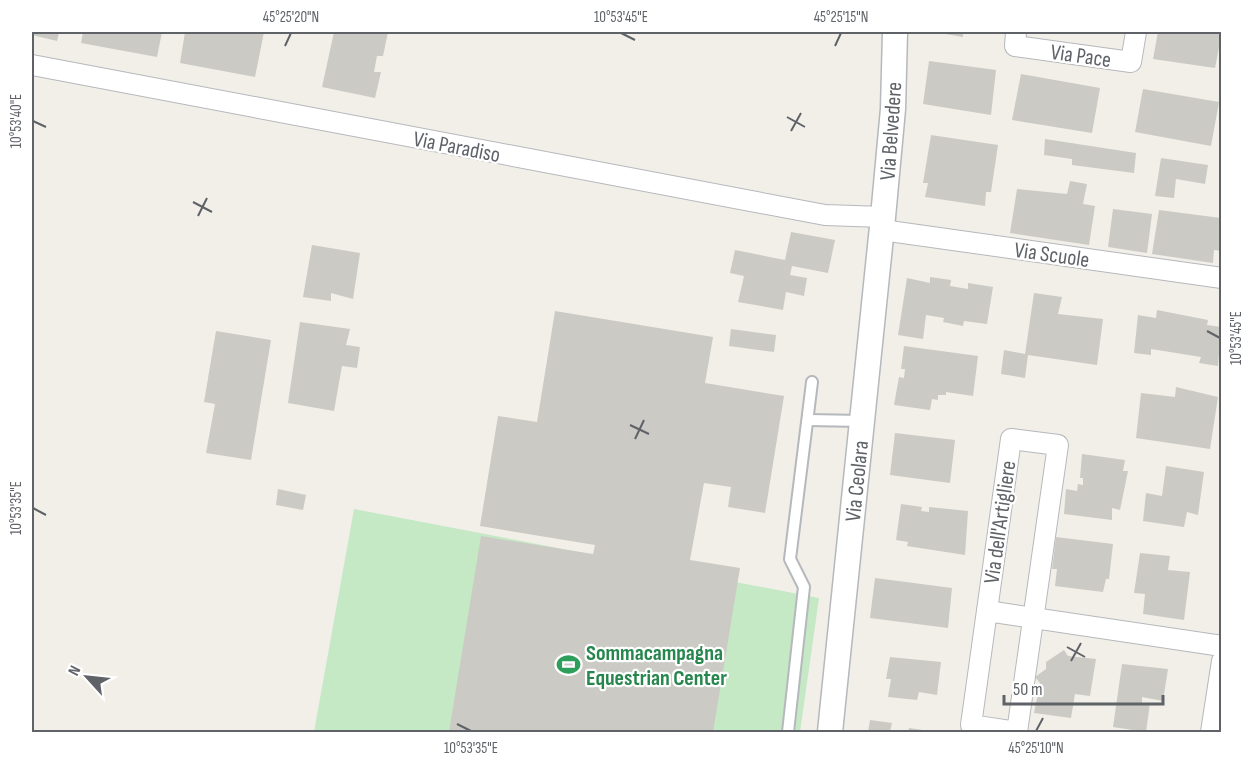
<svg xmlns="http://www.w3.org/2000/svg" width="1253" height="764" font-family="'Sofia Sans Condensed',sans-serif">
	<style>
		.green { fill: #c5e8c5 }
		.building { fill: #cccac5 }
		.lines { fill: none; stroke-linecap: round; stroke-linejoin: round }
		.service-casing { stroke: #b5b8bc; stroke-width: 14 }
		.minor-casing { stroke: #b5b8bc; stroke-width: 22 }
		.tertiary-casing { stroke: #b5b8bc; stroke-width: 27 }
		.service { stroke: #fff; stroke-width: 10 }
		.minor { stroke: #fff; stroke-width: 20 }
		.tertiary { stroke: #fff; stroke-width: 24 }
		.ticks { fill: none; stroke: #5f6368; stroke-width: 2 }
		.labels { text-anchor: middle; stroke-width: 4.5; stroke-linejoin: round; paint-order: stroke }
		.street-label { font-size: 22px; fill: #5f6368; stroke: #fff }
		.leisure-label { font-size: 22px; font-weight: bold; fill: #27864d; stroke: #fff; text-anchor: start }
		.neatline { fill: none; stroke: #5f6368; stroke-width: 2 }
		.ticks-label { font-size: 15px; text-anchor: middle; fill: #5f6368 }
	</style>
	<rect width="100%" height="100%" fill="#f1efe8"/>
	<!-- green -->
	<polygon class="green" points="354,509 819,598 800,732 314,732"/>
	<!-- building -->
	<g class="building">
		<polygon points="32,32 59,32 57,41 32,35"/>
		<polygon points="83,32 162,32 157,57 81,43"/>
		<polygon points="185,32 264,32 255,77 180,63"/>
		<polygon points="334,32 388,32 383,56 377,56 374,72 381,72 375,98 322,87"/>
		<polygon points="934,32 963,32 963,37"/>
		<polygon points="1158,32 1222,32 1215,68 1153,59"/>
		<polygon points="929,61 996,70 991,115 923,104"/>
		<polygon points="1021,74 1100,88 1092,133 1012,120"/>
		<polygon points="1143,89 1219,102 1211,146 1135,132"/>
		<polygon points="931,135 998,145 991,192 986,192 985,206 925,197 928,183 923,183"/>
		<polygon points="1045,139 1136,153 1134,173 1072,165 1072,159 1044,155"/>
		<polygon points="1161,158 1208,165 1205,184 1176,179 1174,198 1155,196"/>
		<polygon points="1070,181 1087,184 1083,204 1095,206 1089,245 1010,233 1017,189 1067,194"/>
		<polygon points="1113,209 1152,214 1147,253 1108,247"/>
		<polygon points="1159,210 1221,218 1221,251 1214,250 1213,263 1152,254"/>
		<polygon points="791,232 835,240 828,273 792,266 790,275 807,278 804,296 786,292 783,310 738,302 744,276 730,273 735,250 785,260"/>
		<polygon points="312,245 360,253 353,299 331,293 331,301 303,297"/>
		<polygon points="930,277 951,280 950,286 968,289 968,283 993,287 987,324 964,321 963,326 943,322 944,318 926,315 923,339 898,335 907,278 930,283"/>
		<polygon points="1034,293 1062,297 1058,314 1103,319 1097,365 1028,355 1025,378 1001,374 1004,350 1025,354"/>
		<polygon points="1157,310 1208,320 1207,325 1221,327 1218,366 1199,363 1201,357 1151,349 1151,355 1134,353 1138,315 1156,318"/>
		<polygon points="555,311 713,337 705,383 784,396 765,513 728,507 731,487 704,483 690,560 740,568 713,732 449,732 481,536 593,554 595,545 480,526 498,416 537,422"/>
		<polygon points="300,322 350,329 346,345 360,347 357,368 342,366 334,411 288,403"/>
		<polygon points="731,329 776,335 774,352 729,346"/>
		<polygon points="216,331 271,340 251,460 206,453 215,404 204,402"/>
		<polygon points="904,346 978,356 973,396 946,392 946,395 938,395 938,400 932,399 930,410 894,405 899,377 904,378 905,369 901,369"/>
		<polygon points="1176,387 1218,397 1210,449 1136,438 1141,393 1175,397"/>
		<polygon points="895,433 955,440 950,483 890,475"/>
		<polygon points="1082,454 1125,460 1123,471 1128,471 1120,510 1112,508 1112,520 1064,514 1066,489 1077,491 1078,484 1083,485 1083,478 1080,478"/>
		<polygon points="1166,466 1204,472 1198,515 1187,512 1184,527 1143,521 1146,493 1162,496"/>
		<polygon points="278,489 306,495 303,510 276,505"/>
		<polygon points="901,504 922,507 921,511 929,512 929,507 968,511 965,555 907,546 908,542 896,540"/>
		<polygon points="1056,537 1113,544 1109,579 1106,579 1103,592 1055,586 1057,569 1052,569"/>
		<polygon points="1140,553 1170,556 1168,570 1190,572 1184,620 1143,614 1145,594 1134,593"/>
		<polygon points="875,578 952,588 948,628 870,618"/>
		<polygon points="1064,650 1068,656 1096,659 1090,696 1075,694 1071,718 1034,713 1040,683 1035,677 1046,669 1046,662"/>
		<polygon points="890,657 941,662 937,695 919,692 917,700 888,697 891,679 886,679"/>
		<polygon points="1122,664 1168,669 1163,701 1142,697 1142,703 1150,703 1146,732 1113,727"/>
		<polygon points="870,720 892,723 890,732 868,732"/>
		<polygon points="909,728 930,731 929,732 908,732"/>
	</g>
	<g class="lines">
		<defs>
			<g id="service">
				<polyline points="808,420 862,421"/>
				<polyline points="788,732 804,587 790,559 812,382"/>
			</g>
			<g id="minor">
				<polyline points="1016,32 1015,46 1131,62 1136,32"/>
				<polyline points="32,65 825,215 883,217"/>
				<polyline points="882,230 1222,278"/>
				<polygon points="1011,439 1058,445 1017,732 971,725"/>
				<polyline points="987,611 1222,646"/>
				<polyline points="1211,732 1222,661"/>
			</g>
			<polyline id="tertiary" points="830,732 883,217 893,109 895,32"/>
		</defs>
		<!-- service casing -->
		<use href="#service" class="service-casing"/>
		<!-- minor casing -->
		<use href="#minor" class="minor-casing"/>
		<!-- tertiary casing -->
		<use href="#tertiary" class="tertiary-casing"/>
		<!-- service -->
		<use href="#service" class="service"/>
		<!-- minor -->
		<use href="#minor" class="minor"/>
		<!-- tertiary -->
		<use href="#tertiary" class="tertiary"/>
	</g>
	<!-- ticks -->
	<path class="ticks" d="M621 33 635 40M285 46 291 33M835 46 841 33M787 117 805 127M33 121 46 127M791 131 801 113M193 202 212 212M198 216 207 198M1207 331 1220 338M630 425 649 434M635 439 644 420M33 508 46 515M1067 647 1085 657M1071 661 1081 643M457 724 471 731M1036 731 1043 718"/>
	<!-- icons -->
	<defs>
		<symbol id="stadium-bare" viewBox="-9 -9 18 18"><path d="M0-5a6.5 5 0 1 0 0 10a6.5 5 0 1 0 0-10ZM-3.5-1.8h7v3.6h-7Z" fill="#2e9e5b" stroke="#fff" stroke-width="2.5" paint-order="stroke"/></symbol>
	</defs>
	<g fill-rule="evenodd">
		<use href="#stadium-bare" x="552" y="648" width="33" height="33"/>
	</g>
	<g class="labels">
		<!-- street labels -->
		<g class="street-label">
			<text transform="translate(1081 55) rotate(8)" y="8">Via Pace</text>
			<text transform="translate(890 131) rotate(-86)" y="8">Via Belvedere</text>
			<text transform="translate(457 146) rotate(11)" y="8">Via Paradiso</text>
			<text transform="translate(1052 254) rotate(8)" y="8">Via Scuole</text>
			<text transform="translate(856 481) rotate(-84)" y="8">Via Ceolara</text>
			<text transform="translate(999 522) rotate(-82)" y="8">Via dell'Artigliere</text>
		</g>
		<!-- leisure labels -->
		<g class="leisure-label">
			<text x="586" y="660">Sommacampagna<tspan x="586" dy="25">Equestrian Center</tspan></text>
		</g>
	</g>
	<!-- border -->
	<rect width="1253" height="764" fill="none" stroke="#ffffff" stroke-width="66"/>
	<!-- north arrow -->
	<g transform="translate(87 677) rotate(297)" stroke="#ffffff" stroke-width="4.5" paint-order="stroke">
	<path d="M0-4.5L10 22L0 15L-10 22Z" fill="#5f6368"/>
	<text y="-9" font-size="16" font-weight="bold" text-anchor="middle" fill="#5f6368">N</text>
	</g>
	<!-- scale -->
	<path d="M1004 695v9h159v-9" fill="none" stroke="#5f6368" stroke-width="3"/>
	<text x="1013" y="695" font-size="18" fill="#5f6368" stroke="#ffffff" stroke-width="4.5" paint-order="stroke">50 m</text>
	<rect x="33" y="33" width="1187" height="698" class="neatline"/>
	<g class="ticks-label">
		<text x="291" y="22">45°25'20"N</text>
		<text x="621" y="22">10°53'45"E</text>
		<text x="841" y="22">45°25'15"N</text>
		<text transform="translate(16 121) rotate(-90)" y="5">10°53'40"E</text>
		<text transform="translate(1236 338) rotate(-90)" y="5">10°53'45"E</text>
		<text transform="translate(16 508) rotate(-90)" y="5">10°53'35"E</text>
		<text x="471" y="753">10°53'35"E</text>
		<text x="1036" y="753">45°25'10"N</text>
	</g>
</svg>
